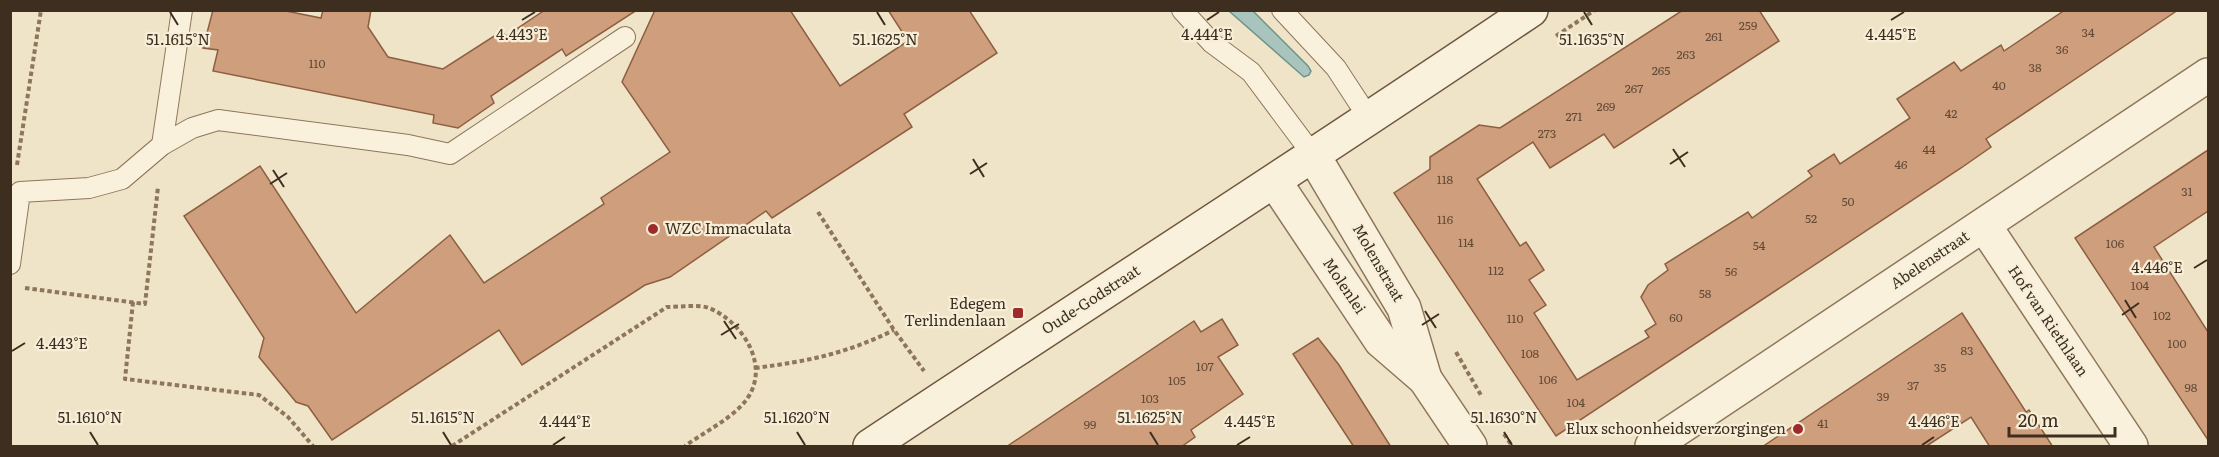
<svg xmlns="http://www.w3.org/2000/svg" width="2219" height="457" font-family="Literata,serif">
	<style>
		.water { fill: #a9c4bc; stroke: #6f938a; stroke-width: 1.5 }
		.building { fill: #cf9f7d; stroke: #8d5f41; stroke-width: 1.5 }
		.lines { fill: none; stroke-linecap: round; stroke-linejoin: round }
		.lane-casing { stroke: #8d765c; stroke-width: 22 }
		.street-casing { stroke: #8d765c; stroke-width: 36 }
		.secondary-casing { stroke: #6f573f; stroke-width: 36 }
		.path { stroke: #8d765c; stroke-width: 4; stroke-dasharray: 4.5 3; stroke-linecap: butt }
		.lane { stroke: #faf1dc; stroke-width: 20 }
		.street { stroke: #faf1dc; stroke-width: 33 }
		.secondary { stroke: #faf1dc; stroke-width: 33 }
		.ticks { fill: none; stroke: #3d2e20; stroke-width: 2 }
		.poi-dot { fill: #9e2a2b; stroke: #f7eed8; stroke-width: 2 }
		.labels { text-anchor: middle; stroke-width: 4.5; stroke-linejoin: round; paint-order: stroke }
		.number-label { font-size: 12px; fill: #624a37 }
		.poi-label { font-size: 15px; fill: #3d2e20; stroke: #f7eed8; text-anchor: end }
		.street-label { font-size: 15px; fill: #3d2e20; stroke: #f7eed8 }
		.ticks-label { font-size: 15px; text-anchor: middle; fill: #3d2e20; stroke: #f7eed8; stroke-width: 4.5; stroke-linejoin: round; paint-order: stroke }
	</style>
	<rect width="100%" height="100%" fill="#f0e4c8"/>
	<!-- water -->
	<polygon class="water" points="1229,11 1253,11 1308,66 1311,71 1309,75 1304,77"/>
	<!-- building -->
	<g class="building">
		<polygon points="213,10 281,10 321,18 323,10 371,10 368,27 388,57 443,69 502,31 506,36 545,10 637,10 566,56 562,49 491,96 494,103 458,128 433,123 434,115 213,71 218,50 203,48"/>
		<polygon points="655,10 790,10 840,86 908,41 888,10 969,10 997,53 904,114 912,127 772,218 766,211 670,277 645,285 522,365 499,330 332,440 308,406 296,402 259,357 264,338 184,216 260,166 356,313 450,235 484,283 604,204 601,198 670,152 622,82"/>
		<polygon points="1683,10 1759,10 1779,41 1614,148 1604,134 1550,168 1533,142 1477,179 1520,246 1526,242 1544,270 1529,280 1546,305 1534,313 1577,380 1649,337 1645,331 1656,324 1641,297 1648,285 1668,270 1665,264 1748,212 1752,218 1812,176 1808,171 1834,154 1840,164 1910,118 1897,99 1954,62 1961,71 2001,45 2004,51 2065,10 2178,10 1986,139 1991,147 1961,168 1556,436 1394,193 1430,169 1430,157 1479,125 1500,128"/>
		<polygon points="2208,150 2208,211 2154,247 2208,332 2208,440 2075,238"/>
		<polygon points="1962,313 2026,412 2029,410 2053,447 1990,447 1971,417 1925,447 1762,447"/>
		<polygon points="1222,319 1238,345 1218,357 1243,394 1191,430 1195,437 1181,447 1006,447 1194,321 1201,332"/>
		<polygon points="1318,338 1339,365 1391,447 1354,447 1293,354"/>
	</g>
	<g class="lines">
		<defs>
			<g id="lane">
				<polyline points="1182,10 1212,43 1251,72 1313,155"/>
				<polyline points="1282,10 1336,68 1370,120"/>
				<polyline points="162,145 182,10"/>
				<polyline points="10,264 20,192 89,188 122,179 162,145 192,128 218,120 408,145 450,154 625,37"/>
			</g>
			<g id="street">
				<polyline points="1313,155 1404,308 1425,379"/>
				<polyline points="1275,182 1381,341 1425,379 1470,446"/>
				<polyline points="1984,225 2131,446"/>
				<polyline points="1652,446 2208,75"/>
			</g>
			<path id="secondary" d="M870 446C1090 300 1312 158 1531 10"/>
		</defs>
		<!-- lane casing -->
		<use href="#lane" class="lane-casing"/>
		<!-- street casing -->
		<use href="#street" class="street-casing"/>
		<!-- secondary casing -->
		<use href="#secondary" class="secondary-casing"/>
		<!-- path -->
		<g class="path">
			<polyline points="1556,36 1595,10"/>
			<polyline points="17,165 41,10"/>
			<polyline points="818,212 894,330 924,371"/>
			<polyline points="25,288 145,304 158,187"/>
			<polyline points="133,302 125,379 259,395 288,417 313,446"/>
			<polyline points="1456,352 1482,397"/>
			<path d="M755 368C809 361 845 354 894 330"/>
			<polyline points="1504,434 1512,446"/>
			<path d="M452 446 667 307C680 307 698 304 709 308 745 323 774 371 742 405 727 421 703 433 685 446"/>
		</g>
		<!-- lane -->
		<use href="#lane" class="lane"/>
		<!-- street -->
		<use href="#street" class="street"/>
		<!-- secondary -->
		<use href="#secondary" class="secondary"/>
	</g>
	<!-- ticks -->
	<path class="ticks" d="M170 12 178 25M877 12 885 25M1584 12 1592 25M522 20 535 12M1207 20 1219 12M1891 20 1904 12M1673 149 1685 167M973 159 984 177M1670 164 1688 152M273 170 284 187M970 174 987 163M270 184 287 173M2194 268 2207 260M2125 300 2136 318M1425 311 1436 328M2122 315 2139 303M724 321 736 339M1422 325 1439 314M721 335 739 324M12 351 25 343M90 432 98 445M443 432 451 445M797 432 805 445M1150 432 1158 445M1504 432 1512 445M553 445 565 437M1237 445 1250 437M1922 445 1934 437"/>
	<!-- markers -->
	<g class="poi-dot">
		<circle cx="653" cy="229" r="6"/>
		<rect x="1012" y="307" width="12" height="12" rx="3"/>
		<circle cx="1798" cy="429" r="6"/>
	</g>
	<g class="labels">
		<!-- number labels -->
		<g class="number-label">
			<text x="1748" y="30">259</text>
			<text x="2088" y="37">34</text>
			<text x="1714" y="41">261</text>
			<text x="2062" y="54">36</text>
			<text x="1686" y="59">263</text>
			<text x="317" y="68">110</text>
			<text x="2035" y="72">38</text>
			<text x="1661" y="75">265</text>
			<text x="1999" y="90">40</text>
			<text x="1634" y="93">267</text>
			<text x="1606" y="111">269</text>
			<text x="1951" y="118">42</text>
			<text x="1574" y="121">271</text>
			<text x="1547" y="138">273</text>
			<text x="1929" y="154">44</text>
			<text x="1901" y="169">46</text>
			<text x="1445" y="184">118</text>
			<text x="2187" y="196">31</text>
			<text x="1848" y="206">50</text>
			<text x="1811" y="223">52</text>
			<text x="1445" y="224">116</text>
			<text x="1466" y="247">114</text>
			<text x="2115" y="248">106</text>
			<text x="1759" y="250">54</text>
			<text x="1496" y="275">112</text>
			<text x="1731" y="276">56</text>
			<text x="2140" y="290">104</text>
			<text x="1705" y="298">58</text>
			<text x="2162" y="320">102</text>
			<text x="1676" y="322">60</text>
			<text x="1515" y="323">110</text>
			<text x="2177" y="348">100</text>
			<text x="1967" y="355">83</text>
			<text x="1530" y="358">108</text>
			<text x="1205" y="371">107</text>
			<text x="1940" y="372">35</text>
			<text x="1548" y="384">106</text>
			<text x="1177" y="385">105</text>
			<text x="1913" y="390">37</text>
			<text x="2191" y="392">98</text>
			<text x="1883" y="401">39</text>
			<text x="1150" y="403">103</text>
			<text x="1576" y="407">104</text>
			<text x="1823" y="428">41</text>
			<text x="1090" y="429">99</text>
		</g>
		<!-- poi labels -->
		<g class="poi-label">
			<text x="665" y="234" text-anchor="start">WZC Immaculata</text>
			<text x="1006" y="309">Edegem<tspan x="1006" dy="17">Terlindenlaan</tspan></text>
			<text x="1786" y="434">Elux schoonheidsverzorgingen</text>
		</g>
		<!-- street labels -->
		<g class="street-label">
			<text transform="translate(1930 260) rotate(-34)" y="5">Abelenstraat</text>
			<text transform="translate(1378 263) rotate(60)" y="5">Molenstraat</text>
			<text transform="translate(1344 286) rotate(56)" y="5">Molenlei</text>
			<text transform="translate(1091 300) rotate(-33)" y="5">Oude-Godstraat</text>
			<text transform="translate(2048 321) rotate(56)" y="5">Hof van Riethlaan</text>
		</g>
	</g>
	<g class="ticks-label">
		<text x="522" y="40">4.443°E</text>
		<text x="1207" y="40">4.444°E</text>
		<text x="1891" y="40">4.445°E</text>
		<text x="178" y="45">51.1615°N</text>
		<text x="885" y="45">51.1625°N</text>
		<text x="1592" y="45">51.1635°N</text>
		<text x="2157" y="273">4.446°E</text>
		<text x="62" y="349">4.443°E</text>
		<text x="90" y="423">51.1610°N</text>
		<text x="443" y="423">51.1615°N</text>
		<text x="797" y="423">51.1620°N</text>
		<text x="1150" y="423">51.1625°N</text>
		<text x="1504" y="423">51.1630°N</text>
		<text x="565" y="427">4.444°E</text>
		<text x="1250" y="427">4.445°E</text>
		<text x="1934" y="427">4.446°E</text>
	</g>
	<!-- border -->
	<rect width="2219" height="457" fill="none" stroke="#3d2e20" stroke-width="24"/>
	<!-- scale -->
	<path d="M2009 427v9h106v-9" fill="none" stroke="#3d2e20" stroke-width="3"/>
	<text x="2018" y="427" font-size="18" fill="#3d2e20" stroke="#f7eed8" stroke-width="4.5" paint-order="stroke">20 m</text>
</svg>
